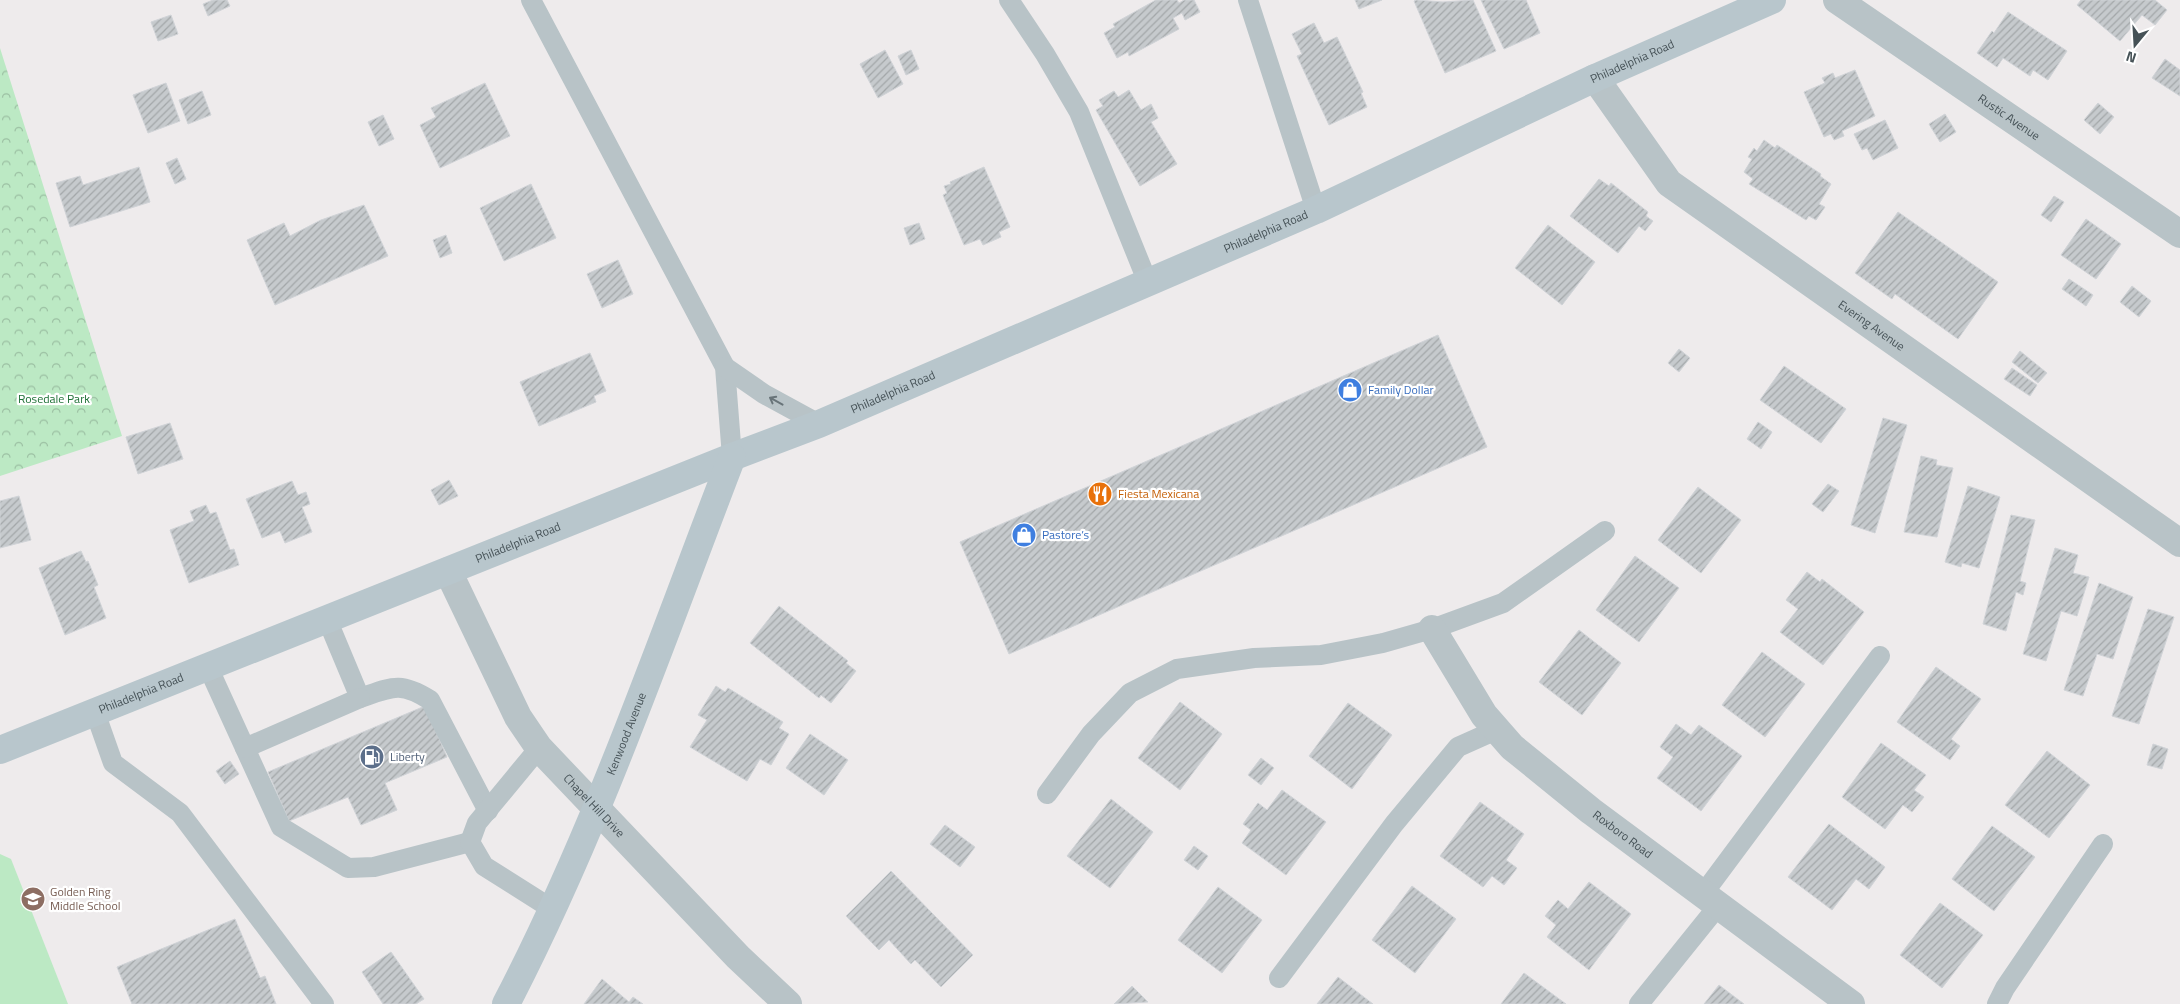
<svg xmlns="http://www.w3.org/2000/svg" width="2180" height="1004" font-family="'Titillium Web',sans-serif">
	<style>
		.grass { fill: #bce9c4 }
		.park { fill: url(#park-crowns) }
		.building { fill: url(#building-hatch); stroke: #d0d3d7 }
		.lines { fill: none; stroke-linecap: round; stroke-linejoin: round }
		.lane { stroke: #b8c3c7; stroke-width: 20 }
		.street { stroke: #b8c3c7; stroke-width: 28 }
		.secondary { stroke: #b8c6cc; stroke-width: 28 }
		.oneway { stroke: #687479 }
		.labels { text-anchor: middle; stroke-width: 4.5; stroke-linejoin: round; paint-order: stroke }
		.street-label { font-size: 12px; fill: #465257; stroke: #fff }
		.shop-label { font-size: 12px; fill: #366cbe; stroke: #fff; text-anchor: start }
		.park-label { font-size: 12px; fill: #1e7036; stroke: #fff }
		.food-label { font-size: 12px; fill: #c56008; stroke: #fff; text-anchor: start }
		.service-label { font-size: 12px; fill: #4e5e75; stroke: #fff; text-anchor: start }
		.education-label { font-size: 12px; fill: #785e54; stroke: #fff; text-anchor: start }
	</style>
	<defs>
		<pattern id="park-crowns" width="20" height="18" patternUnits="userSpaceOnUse" patternTransform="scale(1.25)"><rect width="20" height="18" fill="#bce9c4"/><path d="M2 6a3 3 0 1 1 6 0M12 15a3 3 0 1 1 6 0" fill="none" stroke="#9bbfa2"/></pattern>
		<pattern id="building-hatch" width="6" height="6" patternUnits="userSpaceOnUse" patternTransform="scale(1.25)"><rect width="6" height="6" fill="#c6cacd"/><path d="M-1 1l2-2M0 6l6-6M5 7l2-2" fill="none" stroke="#a3a7a9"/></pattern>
	</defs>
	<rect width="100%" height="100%" fill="#eeebec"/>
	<!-- grass -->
	<polygon class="grass" points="0,854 11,859 68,1004 0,1004"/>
	<!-- park -->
	<polygon class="park" points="0,48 122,436 0,476"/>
	<!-- building -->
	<g class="building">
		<polygon points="213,0 227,0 230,6 208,16 203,4"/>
		<polygon points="1156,0 1177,0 1179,3 1184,0 1194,0 1200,12 1185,20 1182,13 1173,18 1179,29 1129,56 1128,52 1117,58 1104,33 1115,27 1113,24"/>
		<polygon points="1355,0 1382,0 1359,9"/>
		<polygon points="1416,0 1443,2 1473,0 1496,51 1445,73 1414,1"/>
		<polygon points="1481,0 1526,0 1540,33 1504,49"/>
		<polygon points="2081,0 2155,0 2167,10 2155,25 2142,15 2120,41 2077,5"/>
		<polygon points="2008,12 2067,51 2048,80 2033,70 2030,76 2003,58 1997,67 1977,53 1992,31 1994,33"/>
		<polygon points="171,15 178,34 158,41 151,22"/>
		<polygon points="1314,23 1324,43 1337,37 1363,92 1361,93 1367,107 1329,125 1297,56 1302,54 1292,34"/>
		<polygon points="885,50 903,84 878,98 860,64"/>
		<polygon points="911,50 919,69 906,75 898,56"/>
		<polygon points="2165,59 2180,70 2180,96 2152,78"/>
		<polygon points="1855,70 1875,116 1842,131 1844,136 1834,140 1831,134 1824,137 1804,92 1825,83 1822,78 1833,73 1835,78"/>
		<polygon points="166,83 180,121 148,133 133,95"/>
		<polygon points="485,83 510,136 440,168 420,125 436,117 431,108"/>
		<polygon points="1129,90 1141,110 1151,104 1158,118 1151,122 1177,164 1140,186 1096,110 1103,106 1099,100 1114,91 1118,97"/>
		<polygon points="202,91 211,115 188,124 179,100"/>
		<polygon points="2098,103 2114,117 2100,134 2084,120"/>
		<polygon points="1945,114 1956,132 1940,142 1929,124"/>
		<polygon points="383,115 394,139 379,146 368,122"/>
		<polygon points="1885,120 1898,148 1873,160 1867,148 1862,150 1854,134"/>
		<polygon points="1764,140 1775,148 1777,145 1821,174 1820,176 1831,184 1819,204 1825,207 1816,220 1809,216 1806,220 1749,184 1753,179 1744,172 1752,159 1748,157 1754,148 1757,151"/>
		<polygon points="177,158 186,179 175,184 166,163"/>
		<polygon points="139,167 150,202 70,227 56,183 80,176 83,185"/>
		<polygon points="984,167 1010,227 999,232 1001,237 983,245 980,239 964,245 943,195 947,193 944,186 951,184 950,182"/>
		<polygon points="1599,179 1609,186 1611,183 1648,212 1646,216 1653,221 1645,231 1639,226 1618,253 1570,216"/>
		<polygon points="531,184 556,238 504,261 480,208"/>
		<polygon points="2054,196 2064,202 2051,222 2041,215"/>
		<polygon points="364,205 388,256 275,305 247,240 284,223 290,236 321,220"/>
		<polygon points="1898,212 1998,282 1958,339 1895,294 1892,299 1855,273"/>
		<polygon points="2086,219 2121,244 2096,279 2061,255"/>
		<polygon points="919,223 925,239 910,245 904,228"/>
		<polygon points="1548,225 1595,262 1562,305 1515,268"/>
		<polygon points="446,235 452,253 440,258 433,240"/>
		<polygon points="618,260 633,294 602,308 587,274"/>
		<polygon points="2069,279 2093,295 2086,306 2062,289"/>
		<polygon points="2132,286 2151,301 2139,317 2120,302"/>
		<polygon points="1438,335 1487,447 1009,654 960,542"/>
		<polygon points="1679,349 1690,358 1679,372 1668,363"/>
		<polygon points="2020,351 2047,373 2038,383 2012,362"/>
		<polygon points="590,353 606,391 594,396 596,402 539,426 520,382"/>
		<polygon points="1784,366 1846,409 1821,443 1760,400"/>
		<polygon points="2012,368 2037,385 2030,396 2004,379"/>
		<polygon points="1883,418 1907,425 1875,533 1851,525"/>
		<polygon points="1758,422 1772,432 1761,449 1747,439"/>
		<polygon points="170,423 183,459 138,474 126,437"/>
		<polygon points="1921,456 1937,460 1936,465 1953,468 1937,537 1904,532"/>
		<polygon points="449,480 458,496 439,505 431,490"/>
		<polygon points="292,481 298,495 306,492 310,504 302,507 312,532 285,543 280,531 262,538 246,499"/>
		<polygon points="1828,484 1839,491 1823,512 1812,504"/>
		<polygon points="1968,486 2000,497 1979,568 1962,563 1961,567 1945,562"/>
		<polygon points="1698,487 1741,520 1701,573 1658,540"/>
		<polygon points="19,496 31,540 0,548 0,501"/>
		<polygon points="206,505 210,514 216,512 230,550 234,549 239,565 189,583 170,530 194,521 190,511"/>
		<polygon points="2011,515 2035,520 2020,581 2026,583 2023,595 2016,592 2006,631 1983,624"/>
		<polygon points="2055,548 2078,555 2073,573 2089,577 2077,616 2061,611 2046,661 2023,654"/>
		<polygon points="81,551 86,562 88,561 98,585 94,587 106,618 65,635 39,568"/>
		<polygon points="1635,556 1679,588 1639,642 1596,610"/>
		<polygon points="1807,572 1820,582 1822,579 1864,612 1823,665 1780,632 1798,609 1786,600"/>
		<polygon points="2099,583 2133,597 2113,659 2097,654 2083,696 2064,690"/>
		<polygon points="779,606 848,661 846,663 856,671 831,703 821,695 819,698 750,643"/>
		<polygon points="2148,609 2174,617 2139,724 2112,716"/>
		<polygon points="1579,630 1621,663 1582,715 1539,682"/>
		<polygon points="1762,652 1805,684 1765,737 1722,705"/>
		<polygon points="1936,667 1981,699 1951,739 1960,746 1950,760 1897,722"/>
		<polygon points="716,686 725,692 728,688 783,722 779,728 789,734 771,765 760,759 747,781 690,747 707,720 698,715"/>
		<polygon points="1180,702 1222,734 1180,790 1138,758"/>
		<polygon points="1348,703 1392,735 1352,789 1309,756"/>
		<polygon points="425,706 447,757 385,783 397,810 361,825 348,797 289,821 268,772"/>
		<polygon points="1676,724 1691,735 1699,725 1742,756 1701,811 1657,778 1673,757 1660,747"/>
		<polygon points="810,734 848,760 824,795 786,768"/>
		<polygon points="1881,743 1926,775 1914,790 1924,797 1912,812 1903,805 1885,829 1842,797"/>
		<polygon points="2153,744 2168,749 2162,769 2147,765"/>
		<polygon points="2047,751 2090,785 2049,838 2005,805"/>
		<polygon points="1261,758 1274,768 1261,785 1248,775"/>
		<polygon points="230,761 239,774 225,784 216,771"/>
		<polygon points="1282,790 1326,822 1286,875 1242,843 1251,830 1243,824 1258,803 1267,810"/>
		<polygon points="1111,799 1153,832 1110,888 1067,856"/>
		<polygon points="1480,802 1524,834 1506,860 1517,868 1504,885 1492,876 1483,887 1440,856"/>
		<polygon points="1829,824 1885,867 1869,889 1856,879 1832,910 1788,877"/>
		<polygon points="945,825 975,847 960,867 930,844"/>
		<polygon points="1992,826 2035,857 1994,911 1952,879"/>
		<polygon points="1194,846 1208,856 1198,870 1184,860"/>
		<polygon points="891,871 973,955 941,987 915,960 911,964 889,940 879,950 846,916"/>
		<polygon points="1589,882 1631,914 1589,970 1547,937 1556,925 1545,916 1558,900 1568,909"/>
		<polygon points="1412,886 1456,919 1415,973 1372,940"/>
		<polygon points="1218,887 1262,920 1222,973 1178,940"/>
		<polygon points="1940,903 1983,935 1942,988 1900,955"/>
		<polygon points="235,919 260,978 265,976 276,1004 132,1004 117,967"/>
		<polygon points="391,952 424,999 416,1004 383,1004 362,972"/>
		<polygon points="1524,973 1566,1004 1501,1004"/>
		<polygon points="1338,977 1373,1004 1317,1004"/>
		<polygon points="602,979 629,1002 633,997 643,1004 584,1004"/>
		<polygon points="1719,985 1744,1004 1704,1004"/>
		<polygon points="1132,986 1148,1002 1114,1004"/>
	</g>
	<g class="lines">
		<!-- lane -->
		<g class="lane">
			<polyline points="531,0 725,367 732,457"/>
			<polyline points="1009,0 1045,54 1079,112 1148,283"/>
			<polyline points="1248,0 1316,210"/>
			<polyline points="725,367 764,394 819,424"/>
			<path d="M327 619 360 698C392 687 400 681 430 700L488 811"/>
			<polyline points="208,667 281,827 348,868 374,867 470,842"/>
			<polyline points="95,712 113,763 180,813 324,1004"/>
			<polyline points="245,748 360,698"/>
			<polyline points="539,748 477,823 470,842 484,866 552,909"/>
			<polyline points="1047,794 1091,734 1130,693 1177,669 1254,658 1321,655 1383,643 1432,629 1503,603 1605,531"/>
			<polyline points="1703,894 1880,656"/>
			<polyline points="1279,978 1394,824 1458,747 1496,730"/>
			<polyline points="1639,1004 1718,906"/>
			<polyline points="1997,1004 2005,988 2103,844"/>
		</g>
		<!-- street -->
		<g class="street">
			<path id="s1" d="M1837 0 2180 234"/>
			<path id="s2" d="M1595 78 1669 183 2180 543"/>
			<path id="s3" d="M448 571 518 717 539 748 738 957 788 1004"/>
			<path id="s4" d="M1432 629 1484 715 1512 747 1591 811 1851 1004"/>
		</g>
		<!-- secondary -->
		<g class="secondary">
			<path id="s5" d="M0 750 732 457 819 424 1316 210 1595 78 1772 0"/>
			<path id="s6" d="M506 1004C597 829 661 641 732 457"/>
		</g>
	</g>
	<!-- one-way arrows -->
	<defs><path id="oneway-shaft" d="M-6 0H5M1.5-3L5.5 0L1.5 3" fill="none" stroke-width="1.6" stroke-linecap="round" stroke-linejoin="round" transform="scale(1.25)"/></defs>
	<use class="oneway" href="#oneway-shaft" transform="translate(776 401) rotate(-151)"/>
	<!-- icons -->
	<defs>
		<symbol id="shop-disc" viewBox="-11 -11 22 22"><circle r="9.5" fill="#3f7fe0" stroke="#fff"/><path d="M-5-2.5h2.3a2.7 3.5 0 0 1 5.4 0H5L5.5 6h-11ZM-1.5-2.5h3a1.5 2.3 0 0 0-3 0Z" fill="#fff"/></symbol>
		<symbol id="restaurant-disc" viewBox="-11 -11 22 22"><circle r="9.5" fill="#e8710a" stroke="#fff"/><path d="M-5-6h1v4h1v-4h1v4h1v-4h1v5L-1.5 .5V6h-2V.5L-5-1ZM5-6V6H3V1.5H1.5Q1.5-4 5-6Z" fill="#fff"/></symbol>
		<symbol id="fuel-disc" viewBox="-11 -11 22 22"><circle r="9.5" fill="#5c6f8a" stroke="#fff"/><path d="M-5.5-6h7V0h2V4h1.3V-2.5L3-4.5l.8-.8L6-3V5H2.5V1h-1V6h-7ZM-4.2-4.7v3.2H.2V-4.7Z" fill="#fff"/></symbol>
		<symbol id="school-disc" viewBox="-11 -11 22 22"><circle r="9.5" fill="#8d6e63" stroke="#fff"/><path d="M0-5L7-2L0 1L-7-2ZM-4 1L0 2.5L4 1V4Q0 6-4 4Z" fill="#fff"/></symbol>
	</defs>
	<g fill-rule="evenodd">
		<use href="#shop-disc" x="1336" y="376" width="28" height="28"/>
		<use href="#restaurant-disc" x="1086" y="480" width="28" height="28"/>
		<use href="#shop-disc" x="1010" y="521" width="28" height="28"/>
		<use href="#fuel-disc" x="358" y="743" width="28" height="28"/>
		<use href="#school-disc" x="19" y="885" width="28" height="28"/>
	</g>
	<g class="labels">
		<!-- street labels -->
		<g class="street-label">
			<text dy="4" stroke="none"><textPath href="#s5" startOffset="1772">Philadelphia Road</textPath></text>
			<text dy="4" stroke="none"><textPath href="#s1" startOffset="208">Rustic Avenue</textPath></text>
			<text dy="4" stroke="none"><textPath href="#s5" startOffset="1368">Philadelphia Road</textPath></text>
			<text dy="4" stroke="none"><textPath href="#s2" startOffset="376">Evering Avenue</textPath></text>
			<text dy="4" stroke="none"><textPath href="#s5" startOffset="962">Philadelphia Road</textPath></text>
			<text dy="4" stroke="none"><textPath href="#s5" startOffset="558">Philadelphia Road</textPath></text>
			<text dy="4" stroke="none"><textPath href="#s5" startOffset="152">Philadelphia Road</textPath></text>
			<text dy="4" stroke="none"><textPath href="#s6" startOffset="296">Kenwood Avenue</textPath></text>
			<text dy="4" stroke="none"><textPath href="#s3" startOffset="279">Chapel Hill Drive</textPath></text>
			<text dy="4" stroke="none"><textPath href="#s4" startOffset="284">Roxboro Road</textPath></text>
		</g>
		<!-- shop labels -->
		<g class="shop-label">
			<text x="1368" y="394">Family Dollar</text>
			<text x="1042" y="539">Pastore’s</text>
		</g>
		<!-- park labels -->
		<g class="park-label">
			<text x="54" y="403">Rosedale Park</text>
		</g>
		<!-- food labels -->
		<g class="food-label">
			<text x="1118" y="498">Fiesta Mexicana</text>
		</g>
		<!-- service labels -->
		<g class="service-label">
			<text x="390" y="761">Liberty</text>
		</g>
		<!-- education labels -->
		<g class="education-label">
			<text x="50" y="896">Golden Ring<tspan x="50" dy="14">Middle School</tspan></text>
		</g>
	</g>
	<!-- north arrow -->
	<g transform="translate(2135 45) rotate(198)" stroke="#ffffff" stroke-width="4" paint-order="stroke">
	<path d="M0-4L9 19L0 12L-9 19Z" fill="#465257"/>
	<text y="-8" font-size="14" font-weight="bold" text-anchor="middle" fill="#465257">N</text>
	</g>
</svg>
